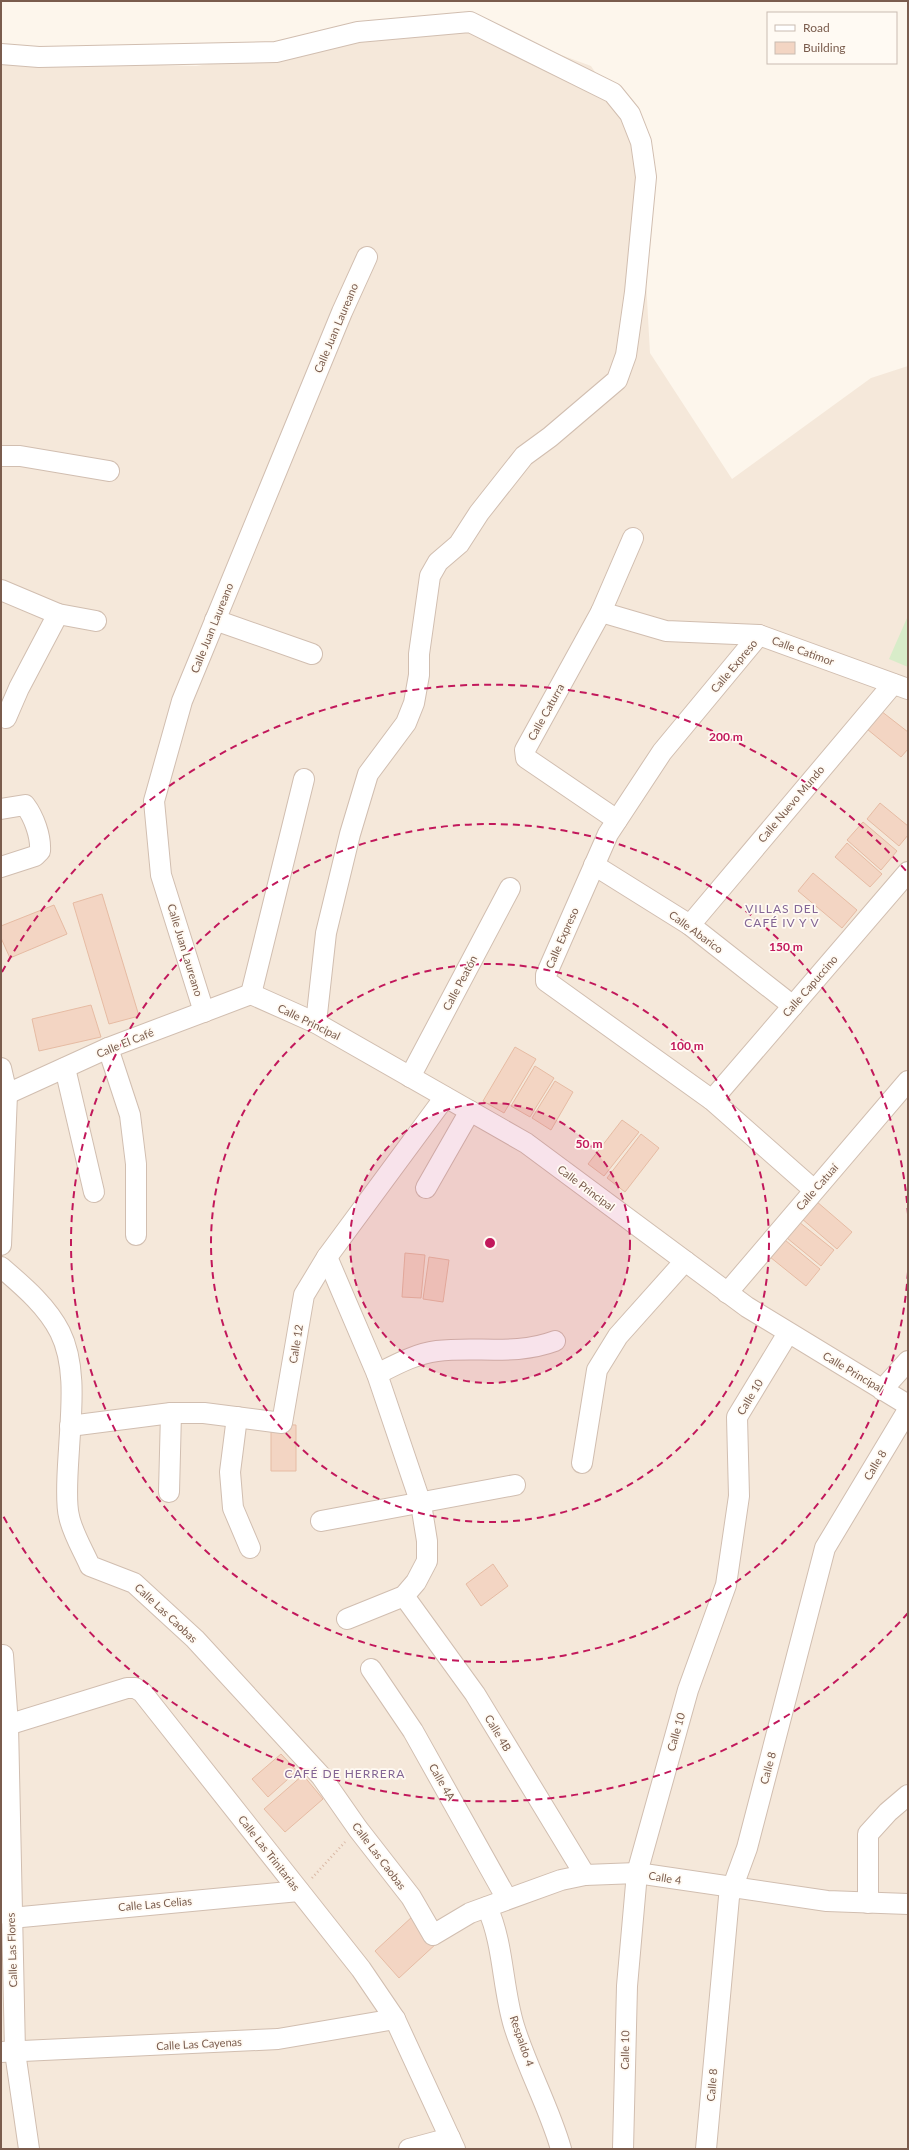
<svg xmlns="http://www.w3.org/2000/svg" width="909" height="2150" font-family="Lato,sans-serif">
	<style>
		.residential { fill: #f5e8da }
		.green { fill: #d8ecc9 }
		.building { fill: #f3d5c3; stroke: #e6bba3 }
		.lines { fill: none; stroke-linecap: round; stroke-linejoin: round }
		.minor-casing { stroke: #d1beb0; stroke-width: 22 }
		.path { stroke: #d9b8a5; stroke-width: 2.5; stroke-dasharray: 1 3; stroke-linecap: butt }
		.minor { stroke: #fff; stroke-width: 20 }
		.ring { fill: none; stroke: #c2185b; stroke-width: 2; stroke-dasharray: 7 5 }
		.labels { text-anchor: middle; stroke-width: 3.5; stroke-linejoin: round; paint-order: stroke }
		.street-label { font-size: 11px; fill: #7a5c4d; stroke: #fffaf3 }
		.neighbourhood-label { font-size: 12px; letter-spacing: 1px; fill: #846695; stroke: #fffaf3 }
		.centre { fill: #c2185b; stroke: #fffaf3; stroke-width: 2 }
		.ring-label { font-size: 12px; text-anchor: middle; font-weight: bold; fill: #c2185b; stroke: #fffaf3; stroke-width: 3.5; stroke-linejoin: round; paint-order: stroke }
	</style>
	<rect width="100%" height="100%" fill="#fdf6ec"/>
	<!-- residential -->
	<polygon class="residential" points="475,23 591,66 638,137 650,353 732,479 871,378 908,366 908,2149 1,2149 1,61 196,66"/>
	<!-- green -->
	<polygon class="green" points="907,618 908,619 908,667 889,659"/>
	<!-- building -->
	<g class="building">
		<polygon points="881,711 908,732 908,749 901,757 867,729"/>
		<polygon points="880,803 908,826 908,835 899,846 867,819"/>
		<polygon points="863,822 897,851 881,870 847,840"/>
		<polygon points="847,843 882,874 870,887 835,857"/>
		<polygon points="813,873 857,910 842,928 798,891"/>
		<polygon points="102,894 139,1016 109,1024 73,903"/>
		<polygon points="54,905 67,934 10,958 1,938 1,926"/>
		<polygon points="91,1005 101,1037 39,1051 32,1019"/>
		<polygon points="515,1047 536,1059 504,1113 483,1101"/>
		<polygon points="535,1066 554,1078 530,1117 511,1106"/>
		<polygon points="555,1081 573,1092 551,1130 532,1118"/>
		<polygon points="622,1120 639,1132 604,1176 588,1164"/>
		<polygon points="641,1134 659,1148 625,1192 607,1178"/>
		<polygon points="816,1201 852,1232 837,1249 801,1218"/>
		<polygon points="799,1222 834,1250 821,1266 787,1238"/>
		<polygon points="785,1240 820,1269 806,1286 770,1257"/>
		<polygon points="405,1253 425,1255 421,1298 402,1297"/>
		<polygon points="429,1257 449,1260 443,1302 423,1299"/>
		<polygon points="271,1424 296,1425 296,1471 271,1471"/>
		<polygon points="493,1564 508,1586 481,1606 466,1584"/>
		<polygon points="281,1754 297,1771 268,1797 252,1779"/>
		<polygon points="303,1775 323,1799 285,1832 264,1809"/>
		<polygon points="413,1916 437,1943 399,1978 375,1951"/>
	</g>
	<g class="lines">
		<defs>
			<g id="minor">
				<polyline points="1,54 39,57 276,52 358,32 470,22 613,93 630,114 641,142 646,177 635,292 626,355 617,380 550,437 524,456 479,513 459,544 438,562 430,576 419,654 419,675 414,703 406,723 368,774 350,834 326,933 316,1023"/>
				<polyline points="1,456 20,456 109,471"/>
				<polyline points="1,590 58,614 96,621"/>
				<polyline points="601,612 666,631 759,635 908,689"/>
				<polyline points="215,620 312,654"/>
				<polyline points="759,635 662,752 608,834 546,975 546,981 712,1100 814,1190"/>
				<polyline points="6,718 19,688 58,614"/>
				<path d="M1 809 25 805C34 817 41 836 40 851L35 856 1 867"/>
				<polyline points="617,820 526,758 525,750 601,612 633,538"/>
				<polyline points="594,865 690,925 793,1006"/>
				<polyline points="690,925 893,684"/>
				<polyline points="251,994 316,1023 526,1143 747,1307 908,1405"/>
				<polyline points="251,994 304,779"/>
				<polyline points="204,1012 161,875 154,801 182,701 342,312 367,257"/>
				<polyline points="108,1048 130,1115 136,1164 136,1235"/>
				<polyline points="1,1068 7,1094 1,1245"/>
				<polyline points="65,1068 94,1192"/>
				<polyline points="410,1077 510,888"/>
				<polyline points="1,1092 7,1094 108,1048 251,994"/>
				<polyline points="712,1100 908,872"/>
				<polyline points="426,1188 470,1111"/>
				<polyline points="327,1257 377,1374 421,1504 427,1541 427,1561 416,1582 404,1596 347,1619"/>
				<path d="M1 1267C23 1286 47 1306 60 1332 77 1366 71 1412 69 1449 68 1465 65 1501 69 1516 72 1532 83 1550 90 1566L134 1583 195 1639 321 1776 358 1829 411 1897 433 1935 470 1913 561 1880 585 1875 637 1873 827 1901 908 1904"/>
				<polyline points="727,1293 908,1081"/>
				<path d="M377 1374C397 1364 415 1354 437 1351 477 1346 515 1356 555 1341"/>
				<polyline points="882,1390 908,1361"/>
				<polyline points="237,1417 230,1472 233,1508 250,1548"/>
				<polyline points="70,1426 171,1413 204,1413 282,1423 304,1295 327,1257 445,1097"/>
				<polyline points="582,1463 597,1370 618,1336 685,1261"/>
				<polyline points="169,1492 171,1413"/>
				<polyline points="321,1521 515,1485"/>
				<polyline points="404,1596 475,1694 585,1875"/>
				<polyline points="3,1655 8,1725 15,2052 29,2149"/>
				<polyline points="371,1669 413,1731 507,1899"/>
				<polyline points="1,1727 127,1688 135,1688 142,1692 361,1969 395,2019 455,2149"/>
				<polyline points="868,1903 868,1834 888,1812 908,1795"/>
				<path d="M487 1907C504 1944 502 1987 514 2026 527 2068 549 2107 561 2149"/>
				<polyline points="11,1918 299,1891"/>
				<polyline points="1,2052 278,2039 395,2019"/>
				<polyline points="409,2149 450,2138"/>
				<polyline points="623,2149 627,1986 637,1873 688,1690 726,1585 739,1496 737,1417 788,1333"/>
				<polyline points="706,2149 729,1897 747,1848 825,1548 908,1410"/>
			</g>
		</defs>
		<!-- minor casing -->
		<use href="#minor" class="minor-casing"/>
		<!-- path -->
		<polyline class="path" points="312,1878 345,1842"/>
		<!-- minor -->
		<use href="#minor" class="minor"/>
	</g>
	<!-- distance rings -->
	<circle cx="490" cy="1243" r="140" fill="#c2185b" fill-opacity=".12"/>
	<g class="ring">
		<circle cx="490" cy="1243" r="140"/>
		<circle cx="490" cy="1243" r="279"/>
		<path d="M908 1272A419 419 0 1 1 908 1214"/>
		<path d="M908 1613A558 558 0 0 1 2 1514M2 972A558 558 0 0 1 908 873"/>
	</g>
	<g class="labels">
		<!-- street labels -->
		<g class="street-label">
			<text transform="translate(336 328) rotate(-67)" y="4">Calle Juan Laureano</text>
			<text transform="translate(212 628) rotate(-68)" y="4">Calle Juan Laureano</text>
			<text transform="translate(803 651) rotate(20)" y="4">Calle Catimor</text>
			<text transform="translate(734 666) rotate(-50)" y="4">Calle Expreso</text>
			<text transform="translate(546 712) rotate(-61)" y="4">Calle Caturra</text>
			<text transform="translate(791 804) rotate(-50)" y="4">Calle Nuevo Mundo</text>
			<text transform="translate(696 932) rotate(36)" y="4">Calle Abarico</text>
			<text transform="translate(562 938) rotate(-66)" y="4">Calle Expreso</text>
			<text transform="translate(185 950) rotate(73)" y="4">Calle Juan Laureano</text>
			<text transform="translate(460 983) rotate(-62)" y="4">Calle Peatón</text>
			<text transform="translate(810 986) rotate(-49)" y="4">Calle Capuccino</text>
			<text transform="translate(309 1022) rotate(26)" y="4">Calle Principal</text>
			<text transform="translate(125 1043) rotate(-22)" y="4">Calle El Café</text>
			<text transform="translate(817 1187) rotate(-49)" y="4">Calle Catuaí</text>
			<text transform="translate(586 1188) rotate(37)" y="4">Calle Principal</text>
			<text transform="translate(296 1344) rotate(-81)" y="4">Calle 12</text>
			<text transform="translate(853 1372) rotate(31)" y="4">Calle Principal</text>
			<text transform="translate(750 1397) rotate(-59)" y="4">Calle 10</text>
			<text transform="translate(875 1465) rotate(-59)" y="4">Calle 8</text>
			<text transform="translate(166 1613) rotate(43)" y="4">Calle Las Caobas</text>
			<text transform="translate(676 1732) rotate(-74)" y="4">Calle 10</text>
			<text transform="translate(498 1733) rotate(59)" y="4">Calle 4B</text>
			<text transform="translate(768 1768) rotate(-75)" y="4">Calle 8</text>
			<text transform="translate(442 1782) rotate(60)" y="4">Calle 4A</text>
			<text transform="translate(269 1853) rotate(52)" y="4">Calle Las Trinitarias</text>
			<text transform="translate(379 1856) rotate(53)" y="4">Calle Las Caobas</text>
			<text transform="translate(665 1878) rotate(9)" y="4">Calle 4</text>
			<text transform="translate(155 1904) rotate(-5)" y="4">Calle Las Celias</text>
			<text transform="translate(12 1950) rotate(-92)" y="4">Calle Las Flores</text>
			<text transform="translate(522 2041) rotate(71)" y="4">Respaldo 4</text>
			<text transform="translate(199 2044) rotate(-3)" y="4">Calle Las Cayenas</text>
			<text transform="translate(625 2050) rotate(-89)" y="4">Calle 10</text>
			<text transform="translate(712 2085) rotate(-85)" y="4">Calle 8</text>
		</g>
		<!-- neighbourhood labels -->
		<g class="neighbourhood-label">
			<text x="782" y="913">VILLAS DEL<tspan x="782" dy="14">CAFÉ IV Y V</tspan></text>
			<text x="345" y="1778">CAFÉ DE HERRERA</text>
		</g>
	</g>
	<circle cx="490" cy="1243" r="6" class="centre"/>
	<g class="ring-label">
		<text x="726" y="741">200 m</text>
		<text x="786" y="951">150 m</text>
		<text x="687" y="1050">100 m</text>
		<text x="589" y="1148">50 m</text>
	</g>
	<!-- border -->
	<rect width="909" height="2150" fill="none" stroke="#7a5c4d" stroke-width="4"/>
	<!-- legend -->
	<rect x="767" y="12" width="130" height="52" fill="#fffaf3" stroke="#cabbb1"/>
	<rect x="775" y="25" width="20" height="6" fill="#ffffff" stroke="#cabbb1"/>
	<text x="803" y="32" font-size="12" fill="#7a5c4d">Road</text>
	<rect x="775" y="42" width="20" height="12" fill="#f3d5c3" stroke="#cabbb1"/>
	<text x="803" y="52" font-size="12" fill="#7a5c4d">Building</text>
</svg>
